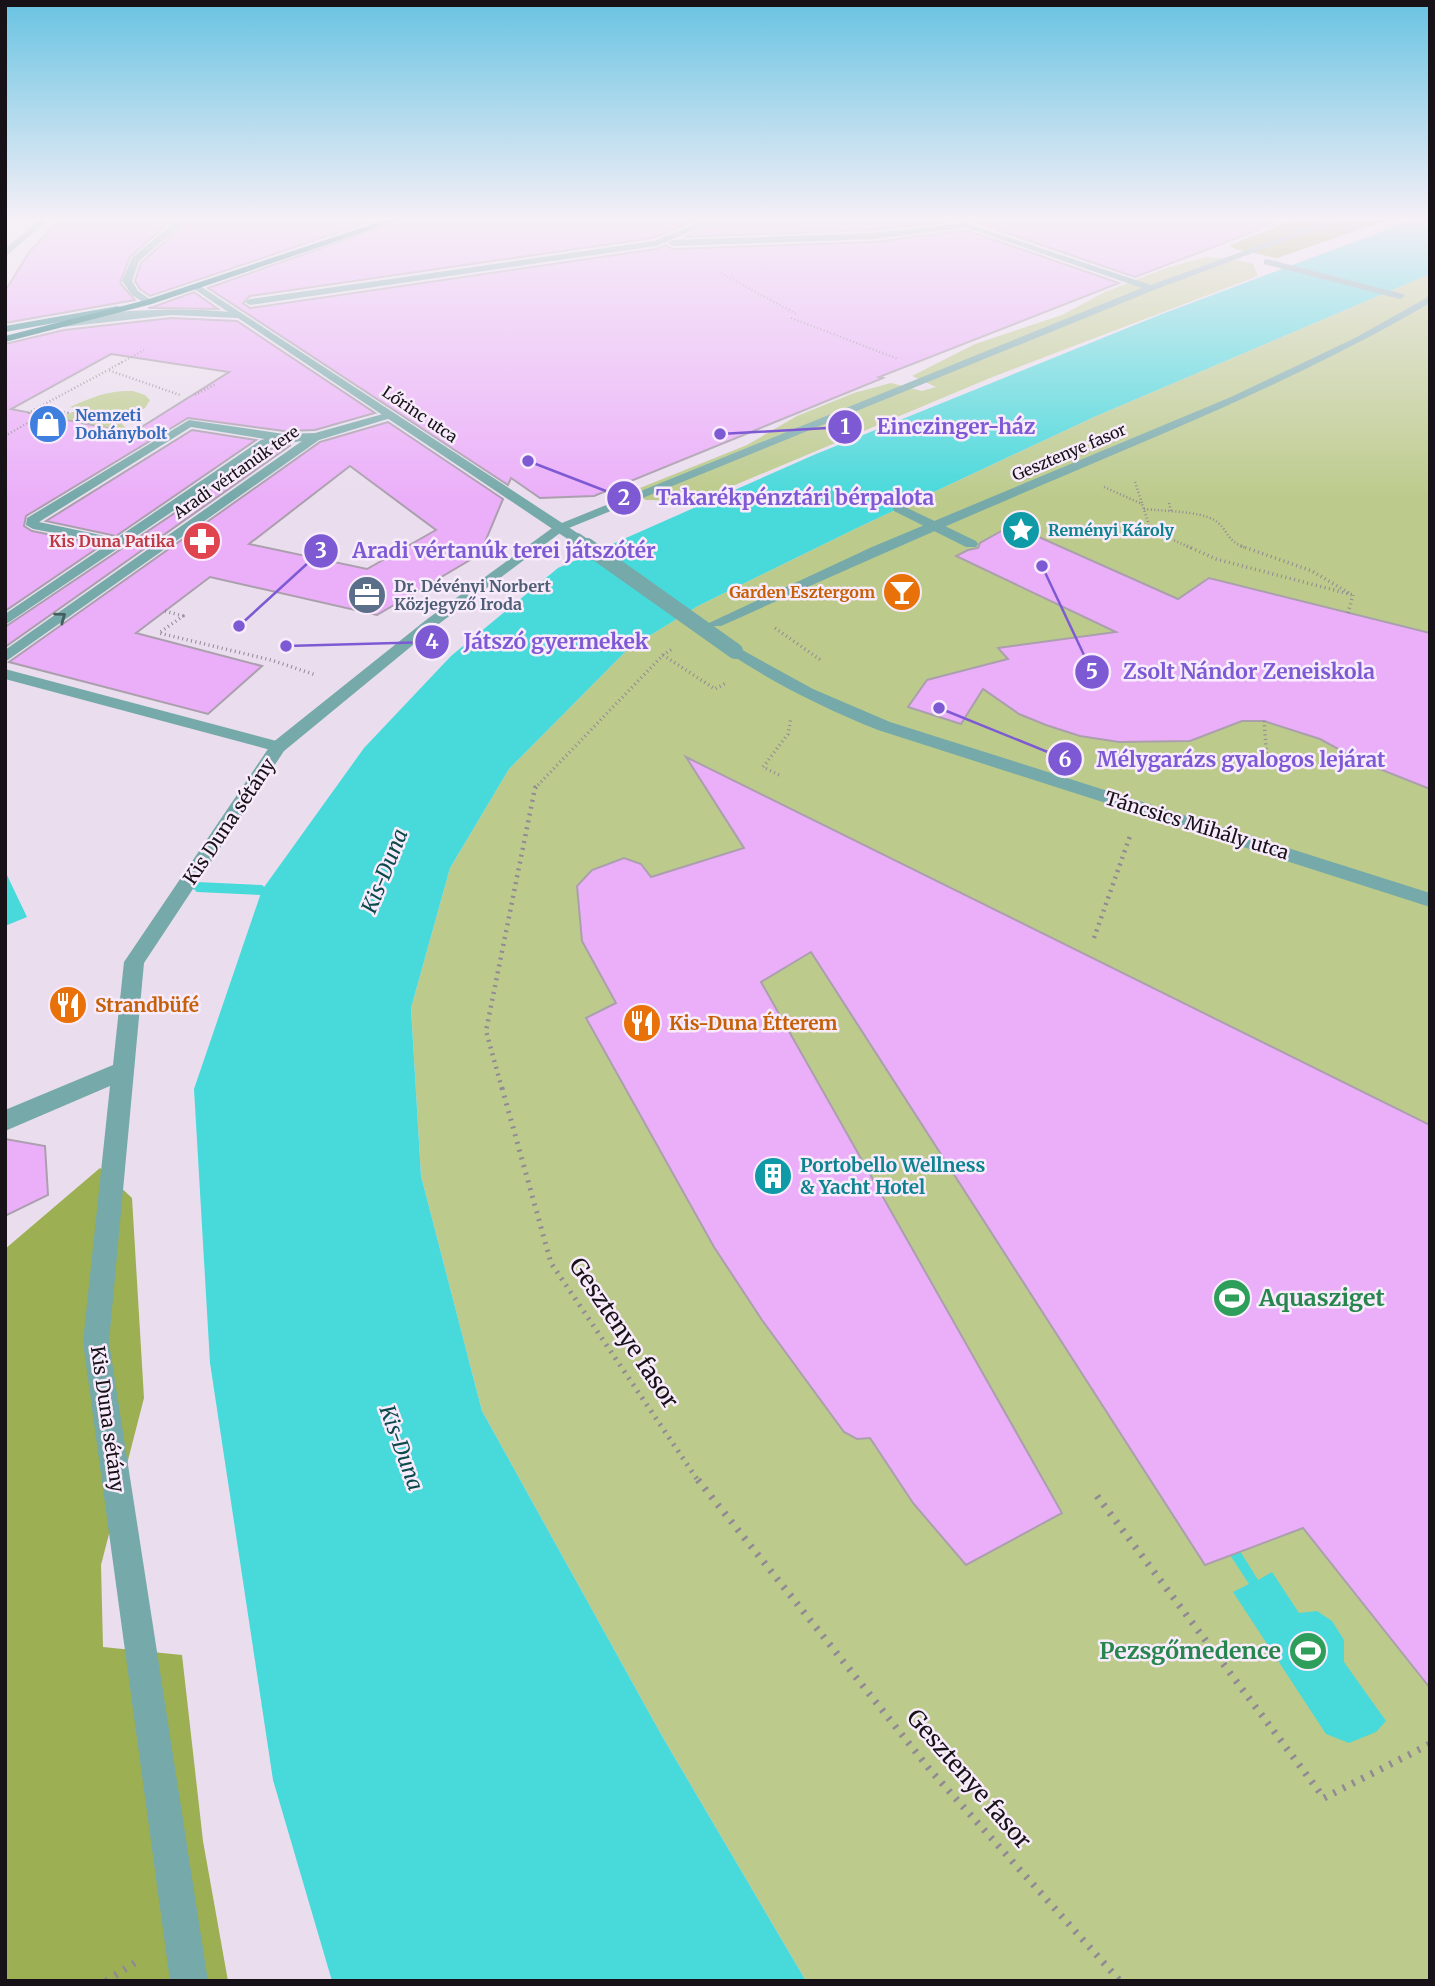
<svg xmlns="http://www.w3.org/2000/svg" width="1435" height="1986" font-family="Merriweather,serif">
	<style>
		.green { fill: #bccb8c }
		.forest { fill: #9caf52 }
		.water { fill: #48d9da }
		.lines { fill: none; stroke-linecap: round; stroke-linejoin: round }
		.stream { fill: #48d9da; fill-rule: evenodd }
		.building { fill: #ebaff9; stroke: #ab9fae; stroke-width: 2; fill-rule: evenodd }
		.path-far5 { stroke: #928994; stroke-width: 2; stroke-dasharray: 1 2.5; stroke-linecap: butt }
		.path-far4 { stroke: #928994; stroke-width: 2.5; stroke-dasharray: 1 2.5; stroke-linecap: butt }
		.path-far3 { stroke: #928994; stroke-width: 3.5; stroke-dasharray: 1 3.5; stroke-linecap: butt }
		.path-far2 { stroke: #928994; stroke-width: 4.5; stroke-dasharray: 2 5; stroke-linecap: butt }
		.path-far1 { stroke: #928994; stroke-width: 5; stroke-dasharray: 2 6; stroke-linecap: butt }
		.path { stroke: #928994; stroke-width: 7; stroke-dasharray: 2.5 8; stroke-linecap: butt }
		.service { fill: #76a9a9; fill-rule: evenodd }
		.pedestrian { fill: #76a9a9; fill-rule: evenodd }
		.minor { fill: #76a9a9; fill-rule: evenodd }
		.tertiary { fill: #76a9a9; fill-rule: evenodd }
		.secondary { fill: #358c8d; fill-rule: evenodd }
		.primary { fill: #147474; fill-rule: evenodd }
		.tertiary-bridge-far1 { stroke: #76a9a9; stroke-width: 12 }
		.tertiary-bridge { stroke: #76a9a9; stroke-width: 16 }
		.oneway { stroke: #465e60 }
		.labels { text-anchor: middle; stroke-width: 5; stroke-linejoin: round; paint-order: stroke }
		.far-street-label { font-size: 16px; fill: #161217; stroke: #f8ebfb }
		.far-shop-label { font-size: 16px; font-weight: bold; fill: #366cbe; stroke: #f8ebfb; text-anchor: start }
		.far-culture-label { font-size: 16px; font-weight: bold; fill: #0d838f; stroke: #f8ebfb; text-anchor: start }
		.far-health-label { font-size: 16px; font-weight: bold; fill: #be3a42; stroke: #f8ebfb; text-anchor: end }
		.far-service-label { font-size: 16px; font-weight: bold; fill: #4e5e75; stroke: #f8ebfb; text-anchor: start }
		.far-food-label { font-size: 16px; font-weight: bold; fill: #c56008; stroke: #f8ebfb; text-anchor: end }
		.street-label { font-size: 19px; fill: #161217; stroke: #f8ebfb }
		.food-label { font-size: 19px; font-weight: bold; fill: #c56008; stroke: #f8ebfb; text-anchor: start }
		.culture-label { font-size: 19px; font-weight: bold; fill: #0d838f; stroke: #f8ebfb; text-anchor: start }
		.water-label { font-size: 21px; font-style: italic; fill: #094a4b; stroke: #f8ebfb }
		.near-leisure-label { font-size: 23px; font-weight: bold; fill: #27864d; stroke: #f8ebfb; text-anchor: start }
		.near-street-label { font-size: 23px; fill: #161217; stroke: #f8ebfb }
		.leader { fill: none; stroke: #7d5ad4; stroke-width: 2.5 }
		.callout-dot { fill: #7d5ad4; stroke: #f8ebfb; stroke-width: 2.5 }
		.mark-label { font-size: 21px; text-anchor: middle; font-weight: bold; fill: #fff }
		.callout-label { font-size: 21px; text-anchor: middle; font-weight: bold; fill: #7d5ad4; stroke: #f8ebfb; stroke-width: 5; stroke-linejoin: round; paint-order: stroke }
	</style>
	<rect width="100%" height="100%" fill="#eadeee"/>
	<!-- green -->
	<g class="green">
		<polygon points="1206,257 1234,259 1253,264 1258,276 990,378 697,501 646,500 630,492 747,445 797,416 854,393 891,383 922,391 936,387 912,376 975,344 1062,315 1105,292 1166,268"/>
		<polygon points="1430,274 1430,1981 806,1981 662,1736 482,1411 421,1176 411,1008 450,868 509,769 628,649 698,606 859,527 1094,417"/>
		<path d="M133 391 145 395 150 400 145 408 122 420V424L128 430 140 432 144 439 60 419 78 409 70 407C91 397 110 390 133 391Z"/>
	</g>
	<!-- forest -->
	<g class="forest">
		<polygon points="1294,220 1387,220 1277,258 1235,249 1230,245"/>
		<polygon points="100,1168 132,1198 144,1398 101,1565 103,1647 182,1655 203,1841 228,1981 5,1981 5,1249"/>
	</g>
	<!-- water -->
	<g class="water">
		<polygon points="1413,220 1430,220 1430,274 1094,417 859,527 698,606 628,649 509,769 450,868 411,1008 421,1176 482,1411 662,1736 806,1981 332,1981 273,1780 210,1363 194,1089 262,890 364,748 451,656 558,568 816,454 1162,314"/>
		<polygon points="5,871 27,917 5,926"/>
		<polygon points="1240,1551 1258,1580 1272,1572 1299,1613 1317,1611 1332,1621 1344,1640 1344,1662 1386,1721 1376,1732 1349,1743 1326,1734 1233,1592 1249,1584 1230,1555"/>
	</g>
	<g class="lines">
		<!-- stream -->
		<polygon class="stream" points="197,882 262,885 268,890 262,895 197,892 191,887"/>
	</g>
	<!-- building -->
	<g class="building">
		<polygon points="60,220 172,220 130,257 120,283 135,300 5,323 5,291 30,251"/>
		<polygon points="189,220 375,220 150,296 140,289 135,281 141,263"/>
		<polygon points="401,220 698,220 653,238 250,296 243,303 250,308 656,249 666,245 672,249 874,242 966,230 1119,283 879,377 883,378 594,496 540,498 511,478 508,485 208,288"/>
		<polygon points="721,220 967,220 874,230 685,237"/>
		<polygon points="968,220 1273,220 1274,224 1135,277"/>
		<polygon points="194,292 218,309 148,308 153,307"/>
		<path d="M171 318 237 321 375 413 315 430 284 431 188 418 26 516 24 526 32 531 102 545 5 611V344L64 330ZM111 354 229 372 132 433 11 409Z"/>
		<path d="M388 422 503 499 480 554 377 615 210 577 136 633 262 666 208 714 9 662 320 442ZM350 466 436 530 367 569 249 544Z"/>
		<polygon points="192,430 256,440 116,536 46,521"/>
		<polygon points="291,445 5,647 5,627 270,449"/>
		<polygon points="1012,525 1178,599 1209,578 1430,633 1430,789 1362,762 1320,739 1264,721 1242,721 1190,741 1119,742 1080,736 1046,725 1019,714 983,689 961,724 908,707 927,680 1008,659 998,648 1116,632 956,556 968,550 978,548 980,543"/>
		<polygon points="686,757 1430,1125 1430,1688 1303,1528 1205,1565 811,952 761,982 1062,1513 966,1565 913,1503 870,1438 857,1439 844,1432 762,1320 714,1247 586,1018 616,1003 582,941 577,886 592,870 624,858 641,864 651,877 744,848"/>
		<polygon points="5,1139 45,1146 48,1195 5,1216"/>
	</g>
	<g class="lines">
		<!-- path-far5 -->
		<g class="path-far5">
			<polyline points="721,273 798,315"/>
			<polyline points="791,318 898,359"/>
			<polyline points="119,364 144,350"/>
		</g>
		<!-- path-far4 -->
		<g class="path-far4">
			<polyline points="122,362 108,370 180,395"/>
			<polyline points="195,395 216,384"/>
			<polyline points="28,413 108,370"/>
			<polyline points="5,436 45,413 62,416 68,413 39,407"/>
			<polyline points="1135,482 1142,503"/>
			<polyline points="1104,487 1142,504 1151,530 1191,548"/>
			<polyline points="1169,503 1171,511"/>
			<path d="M1144 509C1163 511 1199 511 1214 520 1229 529 1224 540 1246 548"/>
		</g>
		<!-- path-far3 -->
		<g class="path-far3">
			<polyline points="1187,546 1216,559 1353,595"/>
			<polyline points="1241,546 1312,571 1349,593"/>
			<polyline points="165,611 183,616 159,633 271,660 316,675"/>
			<polyline points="1348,613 1353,595"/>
			<polyline points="775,628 822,661"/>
			<polyline points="663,655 715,689 726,683"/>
			<polyline points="1264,721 1267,759"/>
			<polyline points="779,775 763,767 788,734 791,717"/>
			<polyline points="538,785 663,655 672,649"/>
		</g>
		<!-- path-far2 -->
		<g class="path-far2">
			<polyline points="1094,938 1130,836"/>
			<polyline points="502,1089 486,1031 535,788 540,783"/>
		</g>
		<!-- path-far1 -->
		<polyline class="path-far1" points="502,1088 551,1263 699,1482"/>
		<!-- path -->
		<g class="path">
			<polyline points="698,1480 931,1771 1120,1981"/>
			<polyline points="1097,1496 1324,1798 1430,1744"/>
			<polyline points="106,1981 141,1959"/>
		</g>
		<!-- service -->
		<g class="service">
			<polygon points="899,504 976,541 978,544 976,547 966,547 894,511 893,508"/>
			<polygon points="5,669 284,743 286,747 278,752 5,679"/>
		</g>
		<!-- pedestrian -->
		<g class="pedestrian">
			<polygon points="177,220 187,220 139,261 132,281 138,291 154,302 146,304 132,295 122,281 132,258"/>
			<polygon points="706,220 719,220 656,246 250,305 245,302 250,299 654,241"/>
			<polygon points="968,223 971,227 874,239 672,246 668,243 672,240 874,233"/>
			<polygon points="1267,259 1403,294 1405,296 1400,299 1264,264 1264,260"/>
			<polygon points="189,420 284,434 290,438 284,442 191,427 39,522 124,540 124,546 33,529 26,525 27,518"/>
			<polygon points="559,523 566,527 564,530 436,626 284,751 144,963 109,1342 208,1981 170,1981 83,1342 110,1086 5,1131 5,1110 113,1065 124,962 272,743 426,620"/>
		</g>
		<!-- minor -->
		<g class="minor">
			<polygon points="39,220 48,220 5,257 5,249"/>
			<polygon points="1328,220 1341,220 1154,290 564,530 554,530 552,527 1142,288 965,227 965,223 1151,285"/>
			<path d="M1430 296V303C1312 372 1186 424 1061 477 947 525 834 575 721 626H711L709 623 872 547 1231 397 1355 338Z"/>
			<polygon points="390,412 394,413 394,417 319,440 5,662 5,650 302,441 269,446 5,625 5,614 261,440 284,434 315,433"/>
		</g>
		<!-- tertiary -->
		<g class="tertiary">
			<path d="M197 284 582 536 584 539 582 542H572L238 318 171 315 63 327 58 324C82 308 197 308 228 312L194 289 192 287Z"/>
			<path d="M735 646 813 689 890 722 1430 893V907L878 730C826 709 777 685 730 654L727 651 730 648Z"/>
		</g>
		<!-- secondary -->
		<polygon class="secondary" points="118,306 123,309 121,311 5,332 5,326"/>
		<!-- primary -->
		<polygon class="primary" points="385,220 399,220 152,304 5,342 5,336 146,300"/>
		<!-- tertiary-bridge-far1 -->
		<polyline class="tertiary-bridge-far1" points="577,539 590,548"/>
		<!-- tertiary-bridge -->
		<polyline class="tertiary-bridge" points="587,546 735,651"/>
	</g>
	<!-- one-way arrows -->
	<defs><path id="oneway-chevron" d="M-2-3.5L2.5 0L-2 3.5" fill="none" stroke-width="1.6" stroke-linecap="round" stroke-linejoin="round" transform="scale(1.75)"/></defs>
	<use class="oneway" href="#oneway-chevron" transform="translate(61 617) rotate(-36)"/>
	<!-- sky -->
	<linearGradient id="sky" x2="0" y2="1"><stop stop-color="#68c3e2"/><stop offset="0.44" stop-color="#f6f0f7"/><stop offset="1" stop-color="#f6f0f7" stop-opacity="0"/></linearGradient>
	<rect width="1435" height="498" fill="url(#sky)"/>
	<!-- icons -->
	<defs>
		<symbol id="shop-disc" viewBox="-11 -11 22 22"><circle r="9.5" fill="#3f7fe0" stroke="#f8ebfb"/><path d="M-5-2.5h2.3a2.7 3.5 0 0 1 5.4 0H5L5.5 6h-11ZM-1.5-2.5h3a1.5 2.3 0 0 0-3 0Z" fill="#fff"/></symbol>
		<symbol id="sight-disc" viewBox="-11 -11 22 22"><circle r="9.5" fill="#0f9aa8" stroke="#f8ebfb"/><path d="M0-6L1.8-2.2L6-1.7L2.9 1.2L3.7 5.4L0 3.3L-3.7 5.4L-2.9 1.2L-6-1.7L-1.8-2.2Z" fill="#fff"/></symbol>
		<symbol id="pharmacy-disc" viewBox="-11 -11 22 22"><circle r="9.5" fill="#e0444e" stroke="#f8ebfb"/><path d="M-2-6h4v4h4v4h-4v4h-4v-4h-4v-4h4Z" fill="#fff"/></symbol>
		<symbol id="bar-disc" viewBox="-11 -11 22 22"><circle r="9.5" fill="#e8710a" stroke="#f8ebfb"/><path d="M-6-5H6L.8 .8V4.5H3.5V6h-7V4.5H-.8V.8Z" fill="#fff"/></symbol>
		<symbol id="office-disc" viewBox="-11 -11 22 22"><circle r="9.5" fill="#5c6f8a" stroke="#f8ebfb"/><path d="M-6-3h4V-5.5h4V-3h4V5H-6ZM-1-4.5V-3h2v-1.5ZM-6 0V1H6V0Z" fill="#fff"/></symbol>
		<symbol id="restaurant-disc" viewBox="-11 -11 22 22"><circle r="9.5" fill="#e8710a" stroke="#f8ebfb"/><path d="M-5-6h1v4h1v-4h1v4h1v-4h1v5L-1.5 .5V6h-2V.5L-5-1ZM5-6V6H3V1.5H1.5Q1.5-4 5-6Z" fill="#fff"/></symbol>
		<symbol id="building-disc" viewBox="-11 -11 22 22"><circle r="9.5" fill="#0f9aa8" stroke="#f8ebfb"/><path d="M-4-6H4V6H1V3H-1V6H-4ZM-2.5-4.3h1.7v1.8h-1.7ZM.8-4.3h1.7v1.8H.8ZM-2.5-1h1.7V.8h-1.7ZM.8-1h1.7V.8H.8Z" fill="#fff"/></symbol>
		<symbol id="stadium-disc" viewBox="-11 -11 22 22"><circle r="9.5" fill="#2e9e5b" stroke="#f8ebfb"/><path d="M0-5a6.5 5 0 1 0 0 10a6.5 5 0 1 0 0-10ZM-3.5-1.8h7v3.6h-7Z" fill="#fff"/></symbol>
	</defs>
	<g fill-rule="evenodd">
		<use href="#shop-disc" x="26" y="402" width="44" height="44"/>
		<use href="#sight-disc" x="999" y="508" width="44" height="44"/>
		<use href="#pharmacy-disc" x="180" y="519" width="44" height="44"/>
		<use href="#bar-disc" x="880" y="570" width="44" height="44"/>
		<use href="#office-disc" x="345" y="573" width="44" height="44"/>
		<use href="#restaurant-disc" x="46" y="983" width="44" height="44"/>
		<use href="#restaurant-disc" x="620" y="1001" width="44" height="44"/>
		<use href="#building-disc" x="751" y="1154" width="44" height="44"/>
		<use href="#stadium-disc" x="1210" y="1276" width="44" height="44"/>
		<use href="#stadium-disc" x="1286" y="1629" width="44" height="44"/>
	</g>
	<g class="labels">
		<!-- far-street labels -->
		<g class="far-street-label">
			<text transform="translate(420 414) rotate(34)" y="6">Lőrinc utca</text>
			<text transform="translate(1069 452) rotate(-23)" y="6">Gesztenye fasor</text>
			<text transform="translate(236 472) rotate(-35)" y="6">Aradi vértanúk tere</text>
		</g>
		<!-- far-shop labels -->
		<g class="far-shop-label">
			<text x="75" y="421">Nemzeti<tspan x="75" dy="18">Dohánybolt</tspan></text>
		</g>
		<!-- far-culture labels -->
		<g class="far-culture-label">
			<text x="1048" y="536">Reményi Károly</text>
		</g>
		<!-- far-health labels -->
		<g class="far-health-label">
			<text x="175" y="547">Kis Duna Patika</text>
		</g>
		<!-- far-service labels -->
		<g class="far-service-label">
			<text x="394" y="592">Dr. Dévényi Norbert<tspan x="394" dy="18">Közjegyző Iroda</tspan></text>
		</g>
		<!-- far-food labels -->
		<g class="far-food-label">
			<text x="875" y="598">Garden Esztergom</text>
		</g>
		<!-- street labels -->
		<g class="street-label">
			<text transform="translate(229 821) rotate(-56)" y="7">Kis Duna sétány</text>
			<text transform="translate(1197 825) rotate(17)" y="7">Táncsics Mihály utca</text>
			<text transform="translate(108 1419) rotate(82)" y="7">Kis Duna sétány</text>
		</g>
		<!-- food labels -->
		<g class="food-label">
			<text x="95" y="1012">Strandbüfé</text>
			<text x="669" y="1030">Kis-Duna Étterem</text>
		</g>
		<!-- culture labels -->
		<g class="culture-label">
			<text x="800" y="1172">Portobello Wellness<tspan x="800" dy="22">&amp; Yacht Hotel</tspan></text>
		</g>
		<!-- water labels -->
		<g class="water-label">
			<text transform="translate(385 871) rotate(-68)" y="7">Kis-Duna</text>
			<text transform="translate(401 1448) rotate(70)" y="7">Kis-Duna</text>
		</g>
		<!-- near-leisure labels -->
		<g class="near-leisure-label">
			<text x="1259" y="1306">Aquasziget</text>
			<text x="1281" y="1659" text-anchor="end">Pezsgőmedence</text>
		</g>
		<!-- near-street labels -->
		<g class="near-street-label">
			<text transform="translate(624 1333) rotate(56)" y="8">Gesztenye fasor</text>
			<text transform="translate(969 1779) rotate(49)" y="8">Gesztenye fasor</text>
		</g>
	</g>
	<!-- callouts -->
	<path class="leader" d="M720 434L845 427M528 461L624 498M239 626L321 551M286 646L432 642M1042 566L1092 672M939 708L1065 759"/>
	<g class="callout-dot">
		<circle cx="720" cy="434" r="7"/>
		<circle cx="528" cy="461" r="7"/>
		<circle cx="239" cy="626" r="7"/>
		<circle cx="286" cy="646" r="7"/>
		<circle cx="1042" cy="566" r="7"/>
		<circle cx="939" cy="708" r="7"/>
		<circle cx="845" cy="427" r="18"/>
		<circle cx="624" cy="498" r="18"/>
		<circle cx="321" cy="551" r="18"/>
		<circle cx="432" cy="642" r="18"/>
		<circle cx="1092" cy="672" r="18"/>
		<circle cx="1065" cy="759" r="18"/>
	</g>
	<g class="mark-label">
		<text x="845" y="434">1</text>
		<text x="624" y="505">2</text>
		<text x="321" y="558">3</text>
		<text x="432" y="649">4</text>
		<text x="1092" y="679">5</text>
		<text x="1065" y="767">6</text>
	</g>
	<g class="callout-label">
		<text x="956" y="434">Einczinger-ház</text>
		<text x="795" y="505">Takarékpénztári bérpalota</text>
		<text x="504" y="558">Aradi vértanúk terei játszótér</text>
		<text x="556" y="649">Játszó gyermekek</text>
		<text x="1249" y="679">Zsolt Nándor Zeneiskola</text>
		<text x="1241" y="767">Mélygarázs gyalogos lejárat</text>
	</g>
	<!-- border -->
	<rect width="1435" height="1986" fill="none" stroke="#161217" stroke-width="14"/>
</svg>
